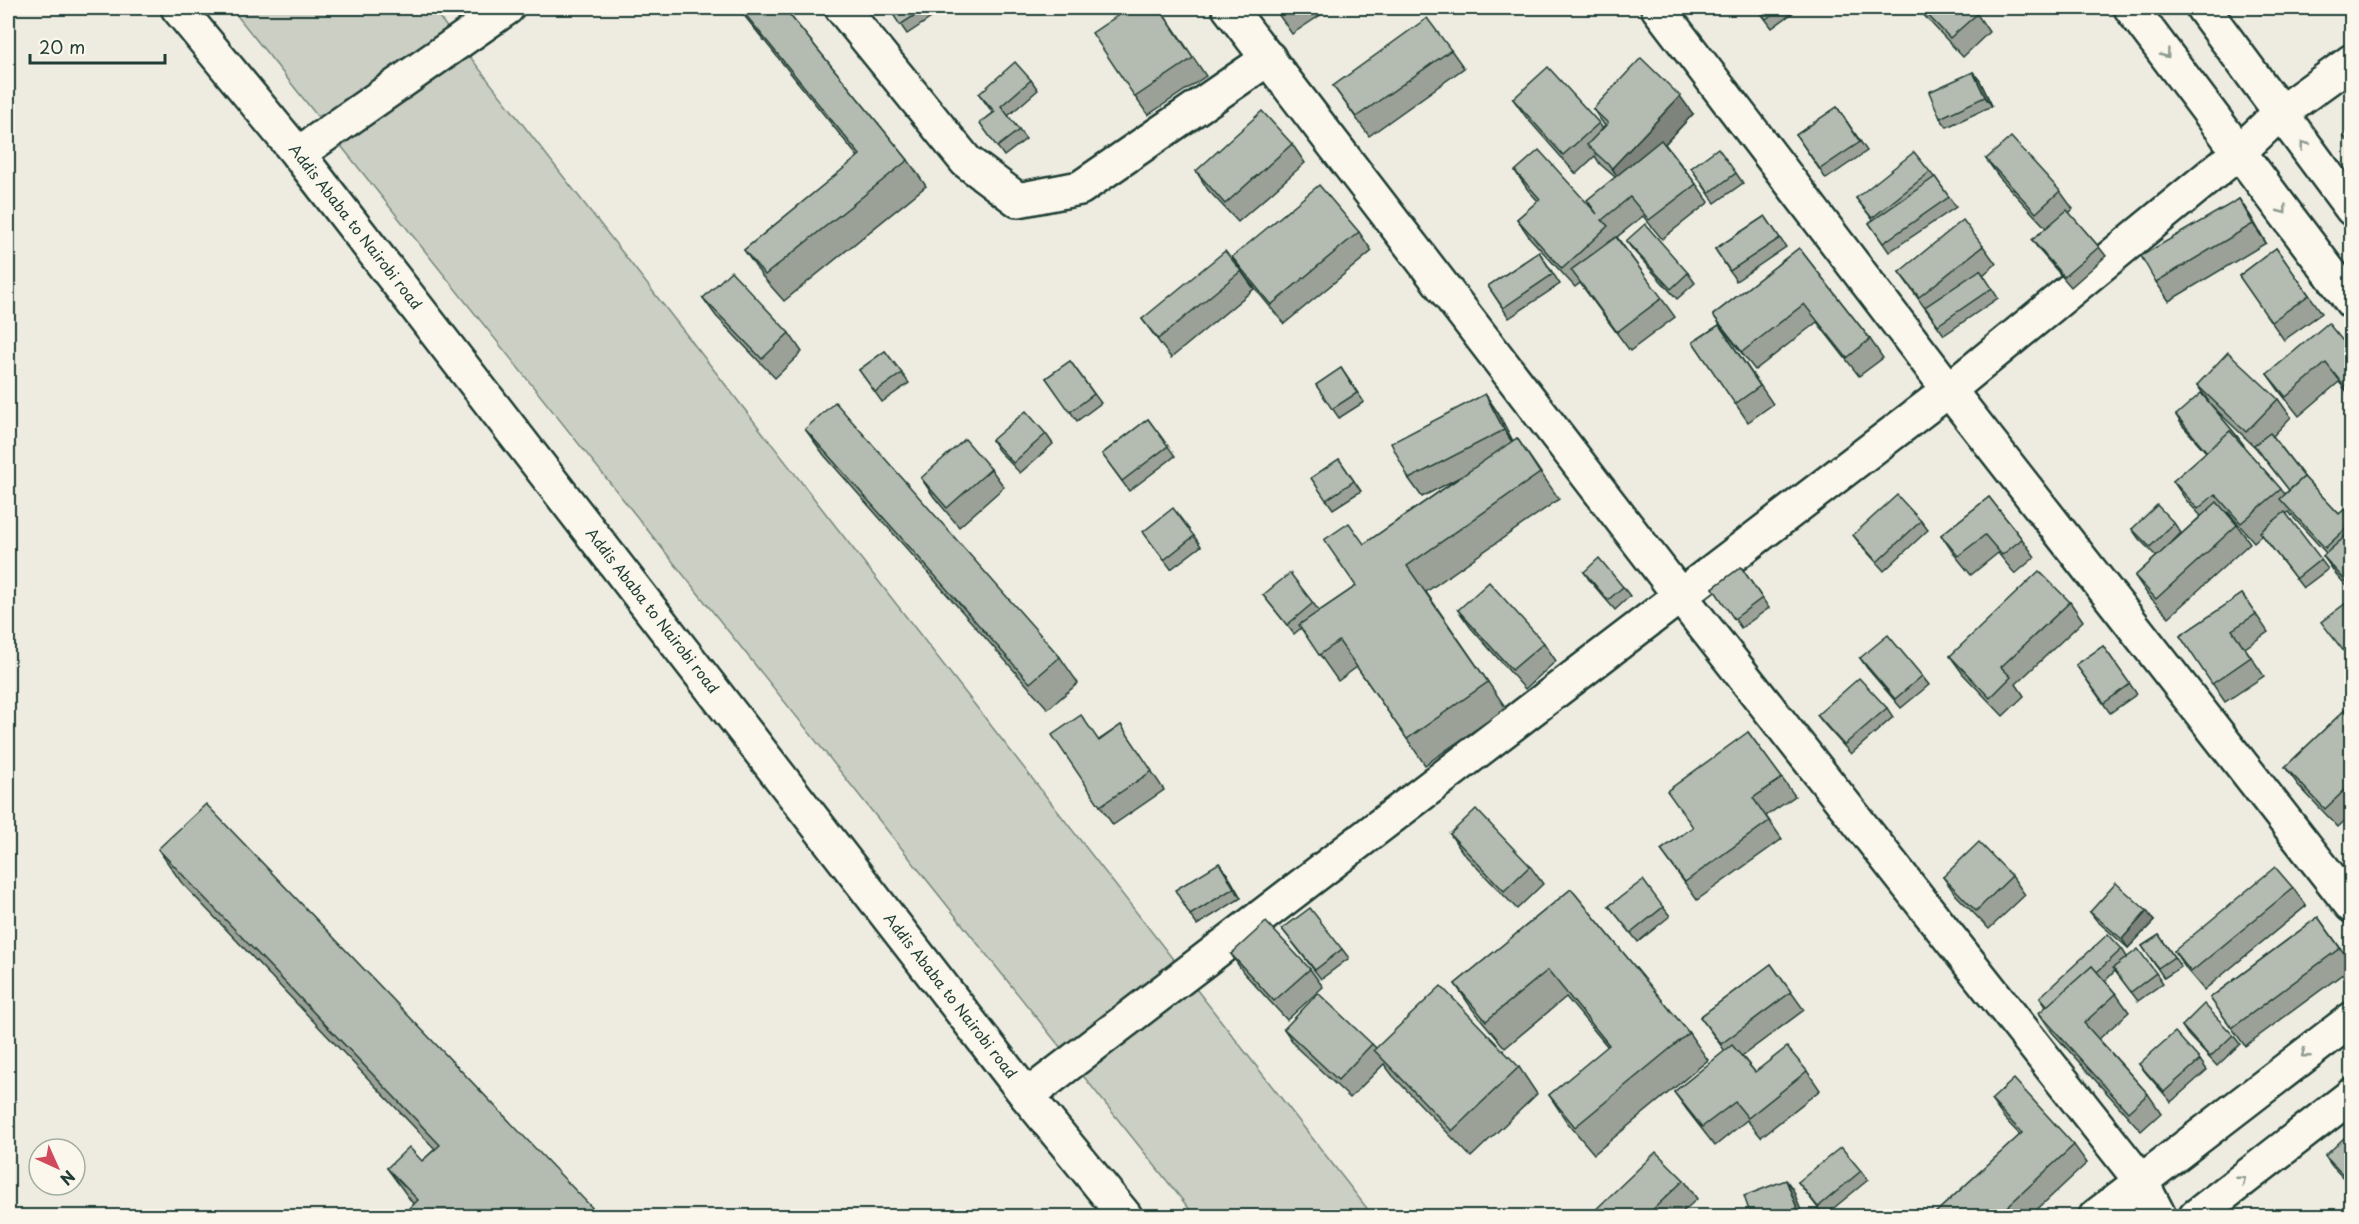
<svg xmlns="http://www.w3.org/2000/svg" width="2359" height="1224" font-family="'Playpen Sans',sans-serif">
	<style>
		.green { fill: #cbcfc4; stroke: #75867c; stroke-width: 1.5 }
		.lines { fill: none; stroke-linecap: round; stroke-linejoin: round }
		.minor-casing { stroke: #1f3d34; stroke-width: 38 }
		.tertiary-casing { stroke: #1f3d34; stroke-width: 38 }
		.trunk-casing { stroke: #1f3d34; stroke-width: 38 }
		.minor { stroke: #fbf7ec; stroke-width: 33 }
		.tertiary { stroke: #fbf7ec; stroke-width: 33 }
		.trunk { stroke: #fbf7ec; stroke-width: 33 }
		.wall { fill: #9ba197; stroke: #1f3d34; stroke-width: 1.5; fill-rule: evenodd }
		.shaded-wall { fill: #7e837b; stroke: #1f3d34; stroke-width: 1.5 }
		.building { fill: #b4bbb0; stroke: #1f3d34; stroke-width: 1.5 }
		.oneway { stroke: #8d9a90 }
		.labels { text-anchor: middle; stroke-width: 6; stroke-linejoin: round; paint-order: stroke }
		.street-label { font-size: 15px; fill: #1f3d34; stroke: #fbf7ec }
	</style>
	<rect width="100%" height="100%" fill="#eeece1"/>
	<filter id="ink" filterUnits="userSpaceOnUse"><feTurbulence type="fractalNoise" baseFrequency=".0167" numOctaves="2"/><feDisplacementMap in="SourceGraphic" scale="12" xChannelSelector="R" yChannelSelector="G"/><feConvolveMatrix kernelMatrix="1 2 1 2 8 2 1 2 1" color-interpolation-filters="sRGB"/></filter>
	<g filter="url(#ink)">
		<!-- green -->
		<polygon class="green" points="231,8 432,8 1373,1216 1195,1216"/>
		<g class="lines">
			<defs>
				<g id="minor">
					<polyline points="842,8 966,161 1018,200 1080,188 1269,58"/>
					<polyline points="1229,8 1681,597 2141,1181 2159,1216"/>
					<polyline points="1658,8 1949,390 2352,906"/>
					<polyline points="2131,8 2352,302"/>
					<polyline points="2203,8 2352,209"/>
					<polyline points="298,154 507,8"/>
					<polyline points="1027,1096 1949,390 2239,152 2280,113 2352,61"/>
				</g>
				<g id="tertiary">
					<polyline points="2096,1216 2352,1019"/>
					<polyline points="2196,1216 2352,1095"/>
				</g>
				<polyline id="trunk" points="178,8 298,154 1027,1096 1125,1216"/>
			</defs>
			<!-- minor casing -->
			<use href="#minor" class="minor-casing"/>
			<!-- tertiary casing -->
			<use href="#tertiary" class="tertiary-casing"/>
			<!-- trunk casing -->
			<use href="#trunk" class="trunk-casing"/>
			<!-- minor -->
			<use href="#minor" class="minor"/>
			<!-- tertiary -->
			<use href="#tertiary" class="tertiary"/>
			<!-- trunk -->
			<use href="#trunk" class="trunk"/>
		</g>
		<!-- wall -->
		<g class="wall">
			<polygon points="738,8 784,8 908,160 926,186 784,301 762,276 744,250 858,157"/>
			<polygon points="889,8 946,8 907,34"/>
			<polygon points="1129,8 1160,8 1206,76 1148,115 1135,97"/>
			<polygon points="1274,8 1331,8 1292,34"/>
			<polygon points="1757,8 1796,8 1798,9 1772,28"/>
			<polygon points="1917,8 1970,8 1977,14 1989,32 1963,57"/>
			<polygon points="2254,8 2268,8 2261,14"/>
			<polygon points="1451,50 1464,68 1369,136 1333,86"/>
			<polygon points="1973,72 1980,81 1992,106 1947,127 1940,118"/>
			<polygon points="1031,80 1038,90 1008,116 1026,139 1004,156 980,123 993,113 979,94"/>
			<polygon points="1513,99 1599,123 1603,129 1605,126 1593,109 1693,114 1665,144 1696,184 1709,202 1662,239 1643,216 1617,237 1675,317 1630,351 1580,283 1575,287 1530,238 1517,219 1538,201 1528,190 1515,171 1597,214 1615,177 1600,164 1595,156 1576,174 1526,117"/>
			<polygon points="1837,107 1867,151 1826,179 1796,135"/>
			<polygon points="1292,144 1305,163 1238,222 1208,190 1196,171"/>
			<polygon points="1986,159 2060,191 2073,209 2069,213 2099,247 2106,256 2071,287 2039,250 2032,240 2046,228 1999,177"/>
			<polygon points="1691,168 1736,173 1743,183 1715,203"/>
			<polygon points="1930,172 1934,177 1935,177 1956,207 1889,252 1869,223 1873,220 1856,198"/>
			<polygon points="2239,199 2251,217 2266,243 2169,301 2156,282"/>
			<polygon points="1765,216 1786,247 1736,281 1715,249"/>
			<polygon points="1359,232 1372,251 1284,324 1245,276 1232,257"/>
			<polygon points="1626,241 1688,273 1695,283 1677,299 1633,250"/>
			<polygon points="1983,246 1996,264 1983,275 1998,298 1944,335 1899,272"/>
			<polygon points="1799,248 1870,339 1883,358 1859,376 1817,322 1755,370 1726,333 1713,315"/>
			<polygon points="2276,248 2322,313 2284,340 2239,276"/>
			<polygon points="1539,252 1560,284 1509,318 1488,286"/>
			<polygon points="1241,271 1254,289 1171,358 1142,319"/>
			<polygon points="703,298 789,333 802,352 775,378 716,316"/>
			<polygon points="1719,325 1773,404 1748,422 1693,342"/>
			<polygon points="885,351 909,383 882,402 859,370"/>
			<polygon points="2352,352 2352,398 2339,382 2299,416 2280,392 2267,374"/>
			<polygon points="1070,361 1101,403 1077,421 1046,378"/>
			<polygon points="1341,368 1364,402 1339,418 1316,385"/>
			<path d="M2197 385 2278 399 2291 417 2273 436 2305 478 2339 514 2352 503V592L2336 574 2323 556 2326 553 2293 517 2289 512 2286 514 2328 569 2303 588 2262 535 2254 542 2228 512 2227 513 2237 525 2250 543 2169 617 2148 595 2135 576 2201 516 2186 500 2173 481 2206 452 2182 425 2176 415 2209 402ZM2211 405 2256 448 2289 490 2285 494 2243 446 2244 445 2237 436Z"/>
			<polygon points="1485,394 1498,413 1513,441 1517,438 1559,499 1426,592 1506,708 1425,765 1357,667 1338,681 1301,628 1294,634 1263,595 1313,603 1319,611 1356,586 1364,544 1460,477 1422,497 1409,479"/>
			<polygon points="1148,419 1175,456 1129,491 1102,454"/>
			<polygon points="805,429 1060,657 1078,683 1048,709 824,455"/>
			<polygon points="1046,434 1053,444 1020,473 998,450 992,440"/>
			<polygon points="1339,459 1361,491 1333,509 1311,478"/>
			<polygon points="991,469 1004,487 959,527 934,497 921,478"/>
			<polygon points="1989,497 2022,539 2035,557 2015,574 1998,553 1971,575 1954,554 1941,535"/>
			<polygon points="1921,521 1928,530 1884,571 1860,544 1853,535"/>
			<polygon points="2174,523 2181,533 2157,557 2139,539 2132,529"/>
			<polygon points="1143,532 1194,536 1201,546 1171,569"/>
			<polygon points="1741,567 1769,608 1741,628 1713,588"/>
			<polygon points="1584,572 1623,587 1630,596 1615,610 1590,581"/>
			<polygon points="2242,594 2268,632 2245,648 2264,676 2225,702 2180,636"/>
			<polygon points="2070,602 2083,621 2016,684 2024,696 2003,716 1963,674 1950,656"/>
			<polygon points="1458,610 1544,643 1556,661 1525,689 1471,628"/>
			<polygon points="2103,646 2137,694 2110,713 2076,665"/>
			<polygon points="1860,658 1922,676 1929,685 1901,708 1867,668"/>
			<polygon points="2352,703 2352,814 2338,827 2298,785 2285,767"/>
			<polygon points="1887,708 1893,717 1851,754 1824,724 1817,715"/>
			<polygon points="1121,725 1164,790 1113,825 1100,806 1099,740"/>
			<polygon points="1748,732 1795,796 1766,816 1782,839 1697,900 1661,850 1693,827"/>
			<polygon points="1450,834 1530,866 1543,884 1517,909 1463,853"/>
			<polygon points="158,849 600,1216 414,1205 387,1168 422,1161 435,1149 181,882"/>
			<polygon points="1226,872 1241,898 1197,925 1190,915"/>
			<polygon points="2012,876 2025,895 1989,929 1956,895 1943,877"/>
			<polygon points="2293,888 2306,906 2204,990 2187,970 2174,951"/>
			<polygon points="1571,889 1689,1033 1708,1060 1594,1154 1567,1122 1549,1095 1608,1047 1566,997 1505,1048 1473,1010 1455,984"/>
			<polygon points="1609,906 1663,907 1670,916 1638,942"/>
			<polygon points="2090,912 2154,921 2128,948 2097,921"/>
			<polygon points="2318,917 2352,964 2352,967 2245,1046 2210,998"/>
			<polygon points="1282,929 1342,949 1349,958 1321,979"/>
			<polygon points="2159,935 2181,967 2164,978 2142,946"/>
			<polygon points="2122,949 2127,957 2156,973 2163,983 2138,1001 2115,971 2105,981 2116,994 2129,1012 2099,1039 2148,1094 2161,1113 2141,1131 2052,1032 2039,1013 2046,1007 2040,997"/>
			<polygon points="1231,954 1310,969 1323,987 1287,1020 1243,972"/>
			<polygon points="1771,964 1804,1010 1742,1056 1755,1072 1807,1071 1820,1090 1761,1137 1747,1120 1715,1146 1687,1110 1674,1092 1725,1051 1700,1017"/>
			<polygon points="2182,1026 2233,1035 2240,1044 2217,1066 2188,1035"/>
			<polygon points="1284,1029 1372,1044 1376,1048 1519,1067 1537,1094 1471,1157 1393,1076 1384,1064 1350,1098 1297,1048"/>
			<polygon points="2200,1060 2207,1070 2171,1102 2146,1073 2139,1064"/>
			<polygon points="1991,1100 2074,1145 2087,1163 2030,1216 1932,1216 2020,1135 2004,1118"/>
			<polygon points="2352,1146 2352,1187 2332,1166 2325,1156"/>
			<polygon points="1861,1171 1868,1180 1824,1216 1798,1182"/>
			<polygon points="1684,1180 1697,1199 1678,1216 1589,1216"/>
		</g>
		<!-- shaded-wall -->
		<g class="shaded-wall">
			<polygon points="1973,72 1980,81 1992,106 1985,97"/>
			<polygon points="1680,96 1693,114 1624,187 1612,168"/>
			<polygon points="2239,199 2251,217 2266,243 2253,224"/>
			<polygon points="1485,394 1498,413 1516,448 1504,430"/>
			<polygon points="1219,863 1226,872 1241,898 1234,888"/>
			<polygon points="2147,911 2154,921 2128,948 2122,939"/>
			<polygon points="1786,1180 1793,1189 1803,1216 1800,1216"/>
		</g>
		<!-- building -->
		<g class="building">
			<polygon points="740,8 784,8 908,160 765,275 744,250 860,155"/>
			<polygon points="889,8 926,8 900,25"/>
			<polygon points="1129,8 1159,8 1193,58 1135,97 1092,33"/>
			<polygon points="1274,8 1290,8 1279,15"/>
			<polygon points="1757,8 1781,8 1766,19"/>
			<polygon points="1921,8 1970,8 1977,14 1950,38"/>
			<polygon points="1427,18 1451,50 1356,117 1333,86"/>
			<polygon points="1641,58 1680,96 1612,168 1587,145 1608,123 1593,109"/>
			<polygon points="1015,62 1031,80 1001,106 1019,130 997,147 980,123 995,112 979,94"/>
			<polygon points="1548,67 1599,123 1563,155 1513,99"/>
			<polygon points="1973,72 1985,97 1940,118 1929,92"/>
			<polygon points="1837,107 1860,142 1820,169 1796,135"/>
			<polygon points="1262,111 1292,144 1225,204 1196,171"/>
			<polygon points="2352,128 2352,145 2343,136"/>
			<polygon points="2011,137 2060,191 2036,213 1986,159"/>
			<polygon points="1661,140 1696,184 1649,220 1630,197 1602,220 1608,226 1562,269 1517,219 1540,199 1515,171 1539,150 1597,214 1587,200"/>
			<polygon points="1718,148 1736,173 1709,193 1691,168"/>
			<polygon points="1914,152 1930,172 1872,218 1856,198"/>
			<polygon points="1935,177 1949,197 1883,243 1869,223"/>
			<polygon points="1319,185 1359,232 1271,305 1232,257"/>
			<polygon points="2239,199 2253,224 2156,282 2141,256"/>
			<polygon points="2067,210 2099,247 2064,277 2032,240"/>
			<polygon points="1765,216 1780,238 1730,271 1715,249"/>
			<polygon points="1963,220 1983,246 1919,297 1899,272"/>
			<polygon points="1645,224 1688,273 1671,289 1626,241"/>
			<polygon points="1616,237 1662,298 1617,332 1571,270"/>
			<polygon points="1799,248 1870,339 1847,358 1804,304 1742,352 1713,315"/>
			<polygon points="2276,248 2309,295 2271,322 2239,276"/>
			<polygon points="1225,251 1241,271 1158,339 1142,319"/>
			<polygon points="1539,252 1553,274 1503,308 1488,286"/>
			<polygon points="1980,270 1992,288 1938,325 1925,307"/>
			<polygon points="731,271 789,333 762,359 703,298"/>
			<polygon points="2328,323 2352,352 2352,386 2347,390 2326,363 2286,397 2267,374"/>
			<polygon points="1719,325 1760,386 1735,404 1693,342"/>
			<polygon points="885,351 902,373 875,392 859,370"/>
			<polygon points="2228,352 2278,399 2246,432 2197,385"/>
			<polygon points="1070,361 1094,394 1070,412 1046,378"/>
			<polygon points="1341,368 1357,393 1332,409 1316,385"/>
			<polygon points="2201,393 2237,436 2235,437 2230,431 2207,452 2176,415"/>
			<polygon points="1485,394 1504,430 1409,479 1391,443"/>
			<polygon points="835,402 1060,657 1030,683 805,429"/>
			<polygon points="1026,411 1046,434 1013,463 992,440"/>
			<polygon points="1148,419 1168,446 1122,481 1102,454"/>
			<polygon points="2230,431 2281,489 2241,523 2215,494 2198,509 2173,481"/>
			<polygon points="2270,433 2305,478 2304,477 2289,490 2254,445"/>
			<polygon points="1517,438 1540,473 1407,566 1488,682 1407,739 1339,641 1319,655 1299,625 1356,586 1324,540 1349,523 1364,544"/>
			<polygon points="965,439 991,469 947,508 921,478"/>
			<polygon points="1339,459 1354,481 1326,500 1311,478"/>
			<polygon points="2304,477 2339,514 2352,503 2352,523 2325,548 2280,499"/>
			<polygon points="1897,495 1921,521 1877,562 1853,535"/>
			<polygon points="1989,497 2022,539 2002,555 1985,535 1958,556 1941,535"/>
			<polygon points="2217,502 2237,525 2156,599 2135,576"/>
			<polygon points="2157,505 2174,523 2150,547 2132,529"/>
			<polygon points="1173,508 1194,536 1164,560 1143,532"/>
			<polygon points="2285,512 2321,559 2296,579 2260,532"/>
			<polygon points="2348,534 2352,537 2352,588 2323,556"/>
			<polygon points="1599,558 1623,587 1608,600 1584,572"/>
			<polygon points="1741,567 1762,598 1734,619 1713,588"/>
			<polygon points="2039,571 2070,602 2001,667 2011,677 1990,698 1950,656"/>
			<polygon points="1290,573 1313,603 1287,625 1263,595"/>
			<polygon points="1489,582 1544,643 1512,670 1458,610"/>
			<polygon points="2242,594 2256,614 2232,630 2251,657 2212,684 2180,636"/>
			<polygon points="2346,603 2352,610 2352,662 2321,622"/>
			<polygon points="1888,635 1922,676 1895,699 1860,658"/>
			<polygon points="2103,646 2130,684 2104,703 2076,665"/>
			<polygon points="1859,678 1887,708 1844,745 1817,715"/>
			<polygon points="2352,703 2352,788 2349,786 2325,809 2285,767"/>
			<polygon points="1081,715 1099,741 1121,725 1152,771 1100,806 1052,735"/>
			<polygon points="1748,732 1782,778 1753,798 1769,821 1685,882 1661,850 1693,827 1667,791"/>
			<polygon points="206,804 600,1216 402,1216 418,1200 387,1168 409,1147 422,1161 440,1145 158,849"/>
			<polygon points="1476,809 1530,866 1504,891 1450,834"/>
			<polygon points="1979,842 2012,876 1976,911 1943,877"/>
			<polygon points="1219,863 1234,888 1190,915 1175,890"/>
			<polygon points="2275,867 2293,888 2191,972 2174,951"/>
			<polygon points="1643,880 1663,907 1631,933 1609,906"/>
			<polygon points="2116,883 2147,911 2122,939 2090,912"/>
			<polygon points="1571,889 1689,1033 1575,1127 1549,1095 1609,1045 1548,970 1486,1021 1455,984"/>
			<polygon points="1310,908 1342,949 1315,970 1282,929"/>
			<polygon points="2318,917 2340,948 2232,1028 2210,998"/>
			<polygon points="1266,922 1310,969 1274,1001 1231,954"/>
			<polygon points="2108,934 2122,949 2097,972 2092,966 2048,1006 2040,997"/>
			<polygon points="2159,935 2174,957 2158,968 2142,946"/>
			<polygon points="2138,949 2156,973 2131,992 2113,968"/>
			<polygon points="1771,964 1791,992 1721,1044 1700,1017"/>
			<polygon points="2092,966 2116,994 2084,1023 2148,1094 2128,1112 2039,1013"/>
			<polygon points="1441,986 1519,1067 1452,1131 1374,1050"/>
			<polygon points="1318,993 1372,1044 1338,1080 1284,1029"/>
			<polygon points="2204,1004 2233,1035 2210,1057 2182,1026"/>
			<polygon points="2175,1032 2200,1060 2164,1092 2139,1064"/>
			<polygon points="1732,1045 1755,1072 1787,1047 1807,1071 1748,1118 1735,1102 1702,1127 1674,1092"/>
			<polygon points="2014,1079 2074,1145 1997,1216 1932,1216 2022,1133 1991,1100"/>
			<polygon points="2344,1138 2352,1146 2352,1184 2325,1156"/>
			<polygon points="1841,1147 1861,1171 1818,1207 1798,1182"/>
			<polygon points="1656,1152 1684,1180 1646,1216 1589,1216"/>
			<polygon points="1786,1180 1800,1216 1751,1216 1744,1196"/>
		</g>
		<!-- one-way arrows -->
		<defs><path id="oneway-chevron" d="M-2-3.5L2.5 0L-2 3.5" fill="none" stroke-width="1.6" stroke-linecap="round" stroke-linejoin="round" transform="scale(1.5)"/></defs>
		<g class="oneway">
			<use href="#oneway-chevron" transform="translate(2166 54) rotate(53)"/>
			<use href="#oneway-chevron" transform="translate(2304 145) rotate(-127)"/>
			<use href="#oneway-chevron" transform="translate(2283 210) rotate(53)"/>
			<use href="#oneway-chevron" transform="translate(2305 1054) rotate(142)"/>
			<use href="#oneway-chevron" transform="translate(2242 1180) rotate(-38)"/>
		</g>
	</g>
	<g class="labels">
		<!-- street labels -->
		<g class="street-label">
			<text transform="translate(355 227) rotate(52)" y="5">Addis Ababa to Nairobi road</text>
			<text transform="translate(652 611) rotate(52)" y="5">Addis Ababa to Nairobi road</text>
			<text transform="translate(950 996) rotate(52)" y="5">Addis Ababa to Nairobi road</text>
		</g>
	</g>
	<!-- margin -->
	<rect width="2359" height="1224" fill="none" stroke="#fbf7ec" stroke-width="30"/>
	<rect x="15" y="15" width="2329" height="1194" fill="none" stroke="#1f3d34" stroke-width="2" filter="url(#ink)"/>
	<!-- north arrow -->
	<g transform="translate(57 1167) rotate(135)"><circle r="28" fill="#fbf7ec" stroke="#a3ada2" stroke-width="1.5"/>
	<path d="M0-4.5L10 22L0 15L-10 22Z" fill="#d1495b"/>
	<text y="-9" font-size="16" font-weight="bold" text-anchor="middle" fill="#1f3d34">N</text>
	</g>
	<!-- scale -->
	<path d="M30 54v9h135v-9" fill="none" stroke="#1f3d34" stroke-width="3"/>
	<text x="39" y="54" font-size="18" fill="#1f3d34" stroke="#fbf7ec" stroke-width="4.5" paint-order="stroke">20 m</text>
</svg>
